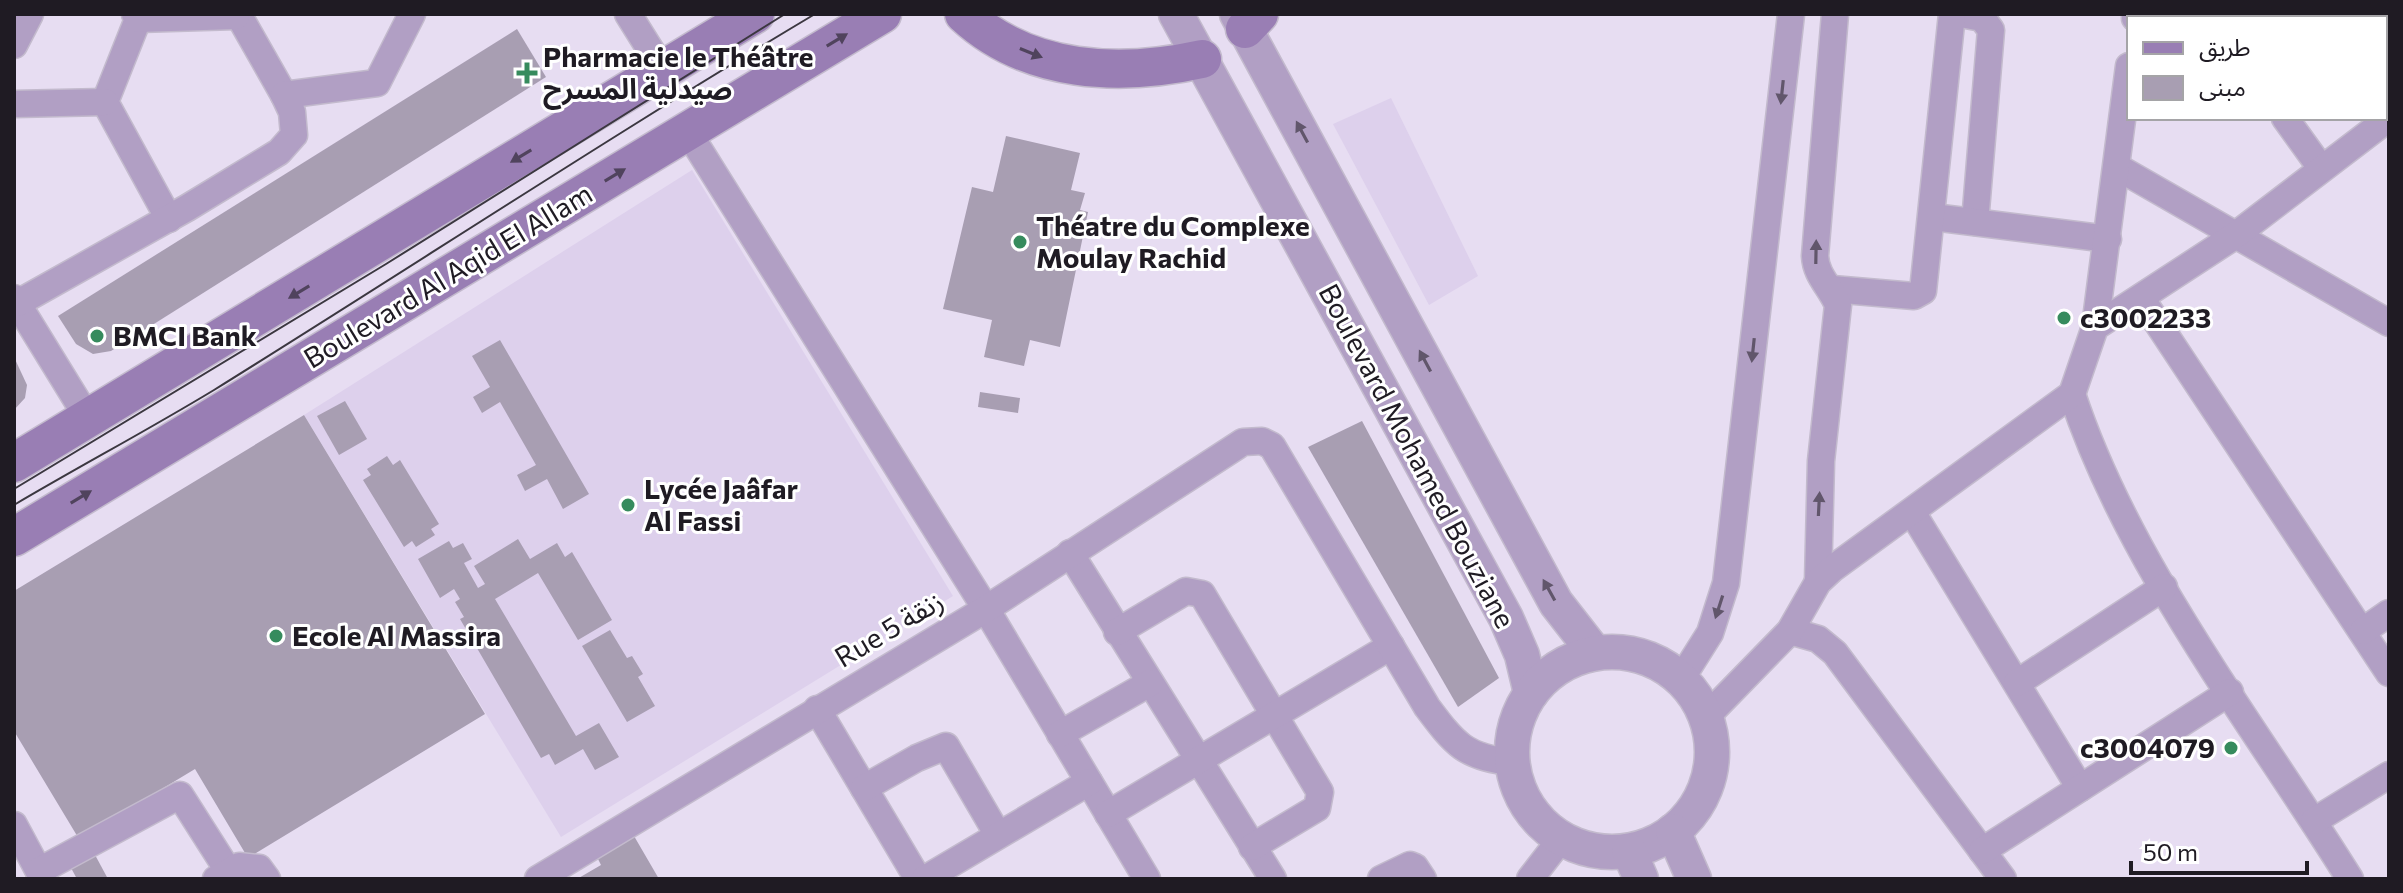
<svg xmlns="http://www.w3.org/2000/svg" width="2403" height="893" font-family="Commissioner,'Noto Sans Arabic',sans-serif">
	<style>
		.built { fill: #ddd0ec }
		.building { fill: #a89eb2 }
		.lines { fill: none; stroke-linecap: round; stroke-linejoin: round }
		.minor-casing { stroke: #c3bacd; stroke-width: 29 }
		.tertiary-casing { stroke: #c3bacd; stroke-width: 37 }
		.secondary-casing { stroke: #c3bacd; stroke-width: 41 }
		.minor { stroke: #b19fc4; stroke-width: 26 }
		.tertiary { stroke: #b19fc4; stroke-width: 34 }
		.secondary { stroke: #997eb4; stroke-width: 38 }
		.tram { stroke: #3b3740; stroke-width: 2 }
		.oneway { fill: #50435d }
		.oneway2 { fill: #61566b }
		.poi-dot { fill: #368b5d; stroke: #fff; stroke-width: 3 }
		.labels { text-anchor: middle; stroke-width: 6; stroke-linejoin: round; paint-order: stroke }
		.poi-label { font-size: 28px; font-weight: bold; fill: #1f1b23; stroke: #fff; text-anchor: start }
		.street-label { font-size: 28px; fill: #1f1b23; stroke: #fff }
	</style>
	<rect width="100%" height="100%" fill="#e7ddf2"/>
	<!-- built -->
	<g class="built">
		<polygon points="1391,98 1478,276 1429,305 1333,124"/>
		<polygon points="692,170 953,596 561,837 304,415"/>
	</g>
	<!-- building -->
	<g class="building">
		<polygon points="517,29 546,77 111,351 93,354 76,344 58,316"/>
		<polygon points="1006,136 1080,153 1071,190 1085,193 1080,210 1088,212 1060,347 1030,340 1024,366 984,357 992,320 943,309 972,187 993,192"/>
		<polygon points="500,340 589,494 563,509 547,479 525,491 517,475 536,465 500,402 482,413 473,397 490,387 472,356"/>
		<polygon points="14,357 27,385 25,398 14,410"/>
		<polygon points="980,392 1020,398 1018,413 978,407"/>
		<polygon points="345,401 367,439 339,455 317,416"/>
		<polygon points="304,415 485,714 248,858 195,769 79,839 14,731 14,591"/>
		<polygon points="1362,421 1499,678 1458,707 1308,447"/>
		<polygon points="387,456 393,465 400,460 439,524 431,529 435,535 416,547 412,541 404,547 363,480 371,475 367,469"/>
		<polygon points="518,539 530,559 557,543 565,557 572,552 612,620 578,640 538,573 495,599 576,736 599,723 619,757 595,770 583,749 555,765 549,754 541,758 460,619 464,617 455,602 460,599 454,589 440,598 418,559 449,541 453,548 463,543 472,559 464,563 478,588 485,584 474,566"/>
		<polygon points="610,630 627,658 632,656 643,674 638,677 655,706 627,722 582,646"/>
		<polygon points="634,836 659,879 577,879 601,865 597,857"/>
		<polygon points="94,853 108,879 77,879 70,866"/>
	</g>
	<g class="lines">
		<defs>
			<g id="minor">
				<polyline points="135,14 138,19 105,102 169,219"/>
				<polyline points="238,14 284,95"/>
				<polyline points="628,14 663,70"/>
				<polyline points="1961,14 1982,18 1991,30 1975,222"/>
				<polyline points="2135,18 2135,14"/>
				<polyline points="2292,18 2297,14"/>
				<polyline points="138,19 236,16"/>
				<polyline points="14,45 30,14"/>
				<polyline points="14,104 105,102"/>
				<polyline points="2285,118 2321,168"/>
				<polyline points="688,132 986,609 1147,879"/>
				<polyline points="2117,167 2389,323"/>
				<polyline points="1933,217 2108,239"/>
				<polyline points="1832,289 1914,296 1923,291 1952,14"/>
				<polyline points="14,298 89,420"/>
				<polyline points="2141,298 2389,673"/>
				<polyline points="18,303 187,208 279,152 294,135 292,112 284,95 377,83 412,14"/>
				<polyline points="2095,327 2129,66"/>
				<path d="M2072 394C2128 565 2255 726 2350 879"/>
				<polyline points="1912,512 2080,788"/>
				<polyline points="1070,553 1273,879"/>
				<path d="M1818 582 1821 461 1838 305C1830 286 1816 276 1815 256L1835 14"/>
				<polyline points="1790,631 1818,639 1835,653 2003,879"/>
				<polyline points="2363,631 2389,613"/>
				<polyline points="1117,632 1186,591 1202,594 1320,792 1317,808 1252,847"/>
				<polyline points="1681,679 1710,633 1726,583 1791,14"/>
				<polyline points="2017,683 2164,587"/>
				<polyline points="817,709 918,879"/>
				<polyline points="1706,717 1790,631 1818,582 1832,569 2072,394 2095,327 2233,237 2389,118"/>
				<polyline points="1060,734 1150,683"/>
				<polyline points="864,788 917,758 946,746 998,835"/>
				<polyline points="1108,814 1391,646"/>
				<polyline points="2314,821 2389,775"/>
				<polyline points="14,825 43,879"/>
				<polyline points="1982,851 2230,692"/>
				<polyline points="39,871 180,795 229,872"/>
				<polyline points="216,879 239,866 259,868 267,879"/>
				<path d="M538 879 986 609 1243 442 1262 441 1272 446 1427 707C1454 743 1465 758 1512 762"/>
				<polyline points="925,879 1089,782"/>
				<polyline points="1381,879 1410,865 1415,867 1423,879"/>
				<polyline points="1530,879 1561,839"/>
			</g>
			<g id="tertiary">
				<polyline points="1176,14 1506,618 1522,655 1531,693"/>
				<polyline points="1237,14 1556,603 1595,653"/>
				<circle cx="1612" cy="752" r="100"/>
				<polyline points="1673,831 1694,879"/>
				<polyline points="1629,851 1641,879"/>
			</g>
			<g id="secondary">
				<path d="M964 14C1029 74 1120 77 1202 59"/>
				<polyline points="1245,29 1259,14"/>
				<polyline points="14,463 755,14"/>
				<polyline points="14,537 882,14"/>
			</g>
		</defs>
		<!-- minor casing -->
		<use href="#minor" class="minor-casing"/>
		<!-- tertiary casing -->
		<use href="#tertiary" class="tertiary-casing"/>
		<!-- secondary casing -->
		<use href="#secondary" class="secondary-casing"/>
		<!-- minor -->
		<use href="#minor" class="minor"/>
		<!-- tertiary -->
		<use href="#tertiary" class="tertiary"/>
		<!-- secondary -->
		<use href="#secondary" class="secondary"/>
		<!-- tram -->
		<g class="tram">
			<polyline points="14,489 386,264 785,14"/>
			<path d="M14 505C80 466 148 430 214 390 415 265 612 135 815 14"/>
		</g>
	</g>
	<!-- one-way arrows -->
	<defs><path id="oneway-solid" d="M-6-.8H1V-3.2L6.5 0L1 3.2V.8H-6Z" transform="scale(2)"/></defs>
	<g class="oneway">
		<use href="#oneway-solid" transform="translate(837 40) rotate(-31)"/>
		<use href="#oneway-solid" transform="translate(1031 53) rotate(22)"/>
		<use href="#oneway-solid" transform="translate(521 156) rotate(149)"/>
		<use href="#oneway-solid" transform="translate(615 175) rotate(-31)"/>
		<use href="#oneway-solid" transform="translate(299 292) rotate(149)"/>
		<use href="#oneway-solid" transform="translate(81 497) rotate(-31)"/>
	</g>
	<g class="oneway2">
		<use href="#oneway-solid" transform="translate(1782 92) rotate(96)"/>
		<use href="#oneway-solid" transform="translate(1302 132) rotate(-118)"/>
		<use href="#oneway-solid" transform="translate(1816 252) rotate(-89)"/>
		<use href="#oneway-solid" transform="translate(1753 350) rotate(96)"/>
		<use href="#oneway-solid" transform="translate(1425 361) rotate(-118)"/>
		<use href="#oneway-solid" transform="translate(1819 504) rotate(-87)"/>
		<use href="#oneway-solid" transform="translate(1549 590) rotate(-119)"/>
		<use href="#oneway-solid" transform="translate(1719 607) rotate(108)"/>
	</g>
	<!-- markers -->
	<g class="poi-dot">
		<path d="M523 61h8v8h8v8h-8v8h-8v-8h-8v-8h8z"/>
		<circle cx="1020" cy="242" r="8"/>
		<circle cx="2064" cy="318" r="8"/>
		<circle cx="97" cy="336" r="8"/>
		<circle cx="628" cy="505" r="8"/>
		<circle cx="276" cy="636" r="8"/>
		<circle cx="2231" cy="748" r="8"/>
	</g>
	<g class="labels">
		<!-- poi labels -->
		<g class="poi-label">
			<text x="543" y="67">Pharmacie le Théâtre<tspan x="543" dy="32">صيدلية المسرح</tspan></text>
			<text x="1036" y="236">Théatre du Complexe<tspan x="1036" dy="32">Moulay Rachid</tspan></text>
			<text x="2080" y="328">c3002233</text>
			<text x="113" y="346">BMCI Bank</text>
			<text x="644" y="499">Lycée Jaâfar<tspan x="644" dy="32">Al Fassi</tspan></text>
			<text x="292" y="646">Ecole Al Massira</text>
			<text x="2215" y="758" text-anchor="end">c3004079</text>
		</g>
		<!-- street labels -->
		<g class="street-label">
			<text transform="translate(448 276) rotate(-31)" y="10">Boulevard Al Aqid El Allam</text>
			<text transform="translate(1417 456) rotate(62)" y="10">Boulevard Mohamed Bouziane</text>
			<text transform="translate(889 629) rotate(-31)" y="10">Rue 5 زنقة</text>
		</g>
	</g>
	<!-- border -->
	<rect width="2403" height="893" fill="none" stroke="#1f1b23" stroke-width="32"/>
	<!-- legend -->
	<rect x="2127" y="16" width="260" height="104" fill="#ffffff" stroke="#a5a4a7" stroke-width="2"/>
	<rect x="2143" y="42" width="40" height="12" fill="#997eb4" stroke="#a5a4a7" stroke-width="2"/>
	<text x="2199" y="56" font-size="24" fill="#1f1b23">طريق</text>
	<rect x="2143" y="76" width="40" height="24" fill="#a89eb2" stroke="#a5a4a7" stroke-width="2"/>
	<text x="2199" y="96" font-size="24" fill="#1f1b23">مبنى</text>
	<!-- scale -->
	<path d="M2131 861v12h176v-12" fill="none" stroke="#1f1b23" stroke-width="4"/>
	<text x="2143" y="861" font-size="24" fill="#1f1b23" stroke="#ffffff" stroke-width="6" paint-order="stroke">50 m</text>
</svg>
